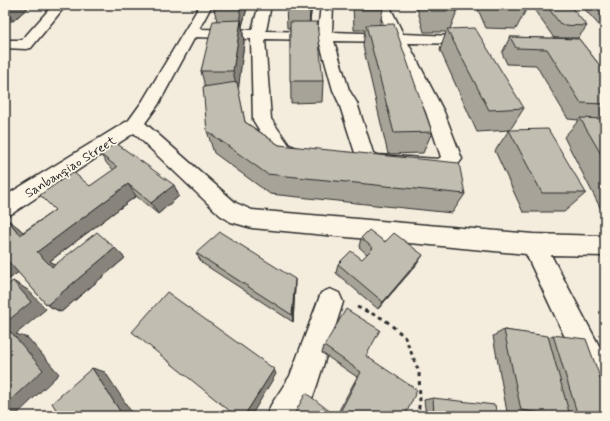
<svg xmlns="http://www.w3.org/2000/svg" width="610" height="421" font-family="Mynerve,sans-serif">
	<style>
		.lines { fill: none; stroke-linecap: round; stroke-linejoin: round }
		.minor-casing { stroke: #2b2b2b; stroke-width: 3 }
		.path { stroke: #2b2b2b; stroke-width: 3; stroke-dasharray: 4 4; stroke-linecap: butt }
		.minor { fill: #fcf5e5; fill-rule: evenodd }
		.wall { fill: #a7a398; stroke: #2b2b2b }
		.shaded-wall { fill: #88847c; stroke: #2b2b2b }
		.building { fill: #c2bdb1; stroke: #2b2b2b }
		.labels { text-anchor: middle; stroke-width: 3.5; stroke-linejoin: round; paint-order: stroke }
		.street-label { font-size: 13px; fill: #2b2b2b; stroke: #fcf5e5 }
	</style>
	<rect width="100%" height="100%" fill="#f4edde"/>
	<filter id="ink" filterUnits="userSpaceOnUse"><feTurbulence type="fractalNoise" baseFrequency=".025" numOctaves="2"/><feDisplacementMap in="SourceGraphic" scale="8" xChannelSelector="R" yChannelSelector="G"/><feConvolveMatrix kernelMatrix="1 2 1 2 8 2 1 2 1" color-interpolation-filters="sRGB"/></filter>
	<g filter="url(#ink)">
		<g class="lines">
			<defs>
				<g id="minor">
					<polygon points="53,5 66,5 31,48 26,49 5,48 5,40 22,40"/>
					<path d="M200 5H212L199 29 252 30 259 5H271L266 31 318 32 321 5H333L332 32 389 34 378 11V5H390L392 11 403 34 478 37 480 40 478 43 473 44 408 43 444 112 462 159C457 167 451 172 442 175L375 169 358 162 339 103 333 90 319 40 265 39 271 119 289 145 310 153 313 158 310 163 303 165 275 155 253 120 251 39 195 37 158 105 145 123 236 203 252 210 533 234 605 236V256L551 255 605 357V403L594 399 526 254 252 228 231 222 220 215 134 133 13 213 5 216V196L129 120 142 102ZM334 41 393 42 426 112 441 157 438 159 378 155 373 153 357 103 349 90Z"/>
					<polygon points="330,289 339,293 343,302 317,385 313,396 300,416 266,416 271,405 290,376 321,293"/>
				</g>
			</defs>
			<!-- minor casing -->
			<use href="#minor" class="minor-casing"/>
			<!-- path -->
			<polyline class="path" points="357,307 384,319 405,337 419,372 420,402 417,416"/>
			<!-- minor -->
			<use href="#minor" class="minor"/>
		</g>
		<!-- wall -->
		<g class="wall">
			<polygon points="5,5 31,5 13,21 5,21"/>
			<polygon points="213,5 248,5 242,26 244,42 238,89 245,122 279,145 465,194 452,213 270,194 214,153 207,131 205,87 201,71 217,21"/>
			<polygon points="286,5 312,5 310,22 323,81 322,102 291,103 290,28 287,28"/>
			<polygon points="353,5 382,5 383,9 380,24 432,132 423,153 388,154 363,46 365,30 354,30"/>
			<polygon points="416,5 454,5 457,11 450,29 524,108 510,130 477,132 440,50 446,32 424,32"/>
			<polygon points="476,5 525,5 527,8 516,29 486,28"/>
			<polygon points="538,5 569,5 587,26 578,38 554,38 535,11"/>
			<polygon points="581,5 605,5 605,32"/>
			<polygon points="510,37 579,39 605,72 605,217 564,137 579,120 568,119 536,65 507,64 502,53"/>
			<polygon points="605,48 605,53 603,51"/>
			<polygon points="509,130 586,193 564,212 523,212 495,151"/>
			<polygon points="100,154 179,196 158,214 136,196 50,261 55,265 115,248 125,258 61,312 47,305 18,272 5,282 5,219 20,229 23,232 114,170 108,165"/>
			<polygon points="361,238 385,242 417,264 378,309 336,273 338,264 362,259 367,254 359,247"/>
			<polygon points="196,253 295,287 293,322 202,263"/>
			<polygon points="504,330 549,337 553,335 605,416 536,416 507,412 493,336"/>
			<polygon points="324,346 366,356 405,416 293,416 336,416 357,377 322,353"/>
			<polygon points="433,398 497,416 426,416 424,400"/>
		</g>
		<!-- shaded-wall -->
		<g class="shaded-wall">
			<polygon points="5,5 31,5 13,21 5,9"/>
			<polygon points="239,5 248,5 242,26"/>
			<polygon points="310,5 312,5 309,28 310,7"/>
			<polygon points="241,20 244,42 238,93 233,71"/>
			<polygon points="128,184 136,196 50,261 65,276 52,267 37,252"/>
			<polygon points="174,185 179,196 158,214 151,203"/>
			<polygon points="6,218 20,229 34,244 20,235"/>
			<polygon points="115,248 125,258 61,312 47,305"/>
			<polygon points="423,255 417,264 378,309 383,302"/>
			<polygon points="7,260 23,269 5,282 5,262"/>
			<polygon points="295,279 295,287 293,322 292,315"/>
			<polygon points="13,281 28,290 46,309 16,334 28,338 59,374 15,416 5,416 5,323"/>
			<polygon points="92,368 105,372 134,416 123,416"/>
			<polygon points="274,369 276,374 251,416 244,416"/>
		</g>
		<!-- building -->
		<g class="building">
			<polygon points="286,5 310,5 310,7 286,6"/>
			<polygon points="357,5 382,5 383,9 357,9"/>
			<polygon points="429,5 454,5 457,11 431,11"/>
			<polygon points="495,5 525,5 527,8 496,7"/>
			<polygon points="546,5 569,5 587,26 561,25"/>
			<polygon points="241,20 233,71 201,71 213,21"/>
			<polygon points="290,22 317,22 323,81 290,81"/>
			<polygon points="394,24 432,132 394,133 366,25"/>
			<polygon points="475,28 524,108 489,110 447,29"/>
			<polygon points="510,37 579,39 605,72 605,104 581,103 547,49 516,48"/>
			<polygon points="237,82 245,122 279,145 459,163 465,194 267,174 207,131 203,87"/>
			<polygon points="580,118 605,119 605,161"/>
			<polygon points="548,129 586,193 542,193 509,130"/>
			<polygon points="116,143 174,185 151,203 128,184 37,252 52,267 97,232 115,248 47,305 7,260 5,262 5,219 6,218 20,235 55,210 40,195 73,172 90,186 117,167 100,154"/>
			<polygon points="369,230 385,242 394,233 423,255 383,302 338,264 351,251 362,259 373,248 361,238"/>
			<polygon points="220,232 295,279 292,315 196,253"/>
			<polygon points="13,281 31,302 5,323 5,287"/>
			<polygon points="167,292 274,369 244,416 236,416 132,332"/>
			<polygon points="346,309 380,330 366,356 417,390 405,416 338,416 361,372 324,346"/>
			<polygon points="504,330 548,336 570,416 562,416 521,410"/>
			<polygon points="11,332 43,370 5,405 5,338"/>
			<polygon points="553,335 586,339 605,391 605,416 578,416"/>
			<polygon points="92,368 123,416 60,416 52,403"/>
			<polygon points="306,393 336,416 293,416"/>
			<polygon points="433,398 495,405 497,416 434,416"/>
		</g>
	</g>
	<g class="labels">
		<!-- street labels -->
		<g class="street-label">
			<text transform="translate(70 166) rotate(-32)" y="5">Sanbanqiao Street</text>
		</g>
	</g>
	<!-- margin -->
	<rect width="610" height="421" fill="none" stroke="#fcf5e5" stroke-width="20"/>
	<rect x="10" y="10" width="590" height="401" fill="none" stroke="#2b2b2b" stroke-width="1.5" filter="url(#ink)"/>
</svg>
